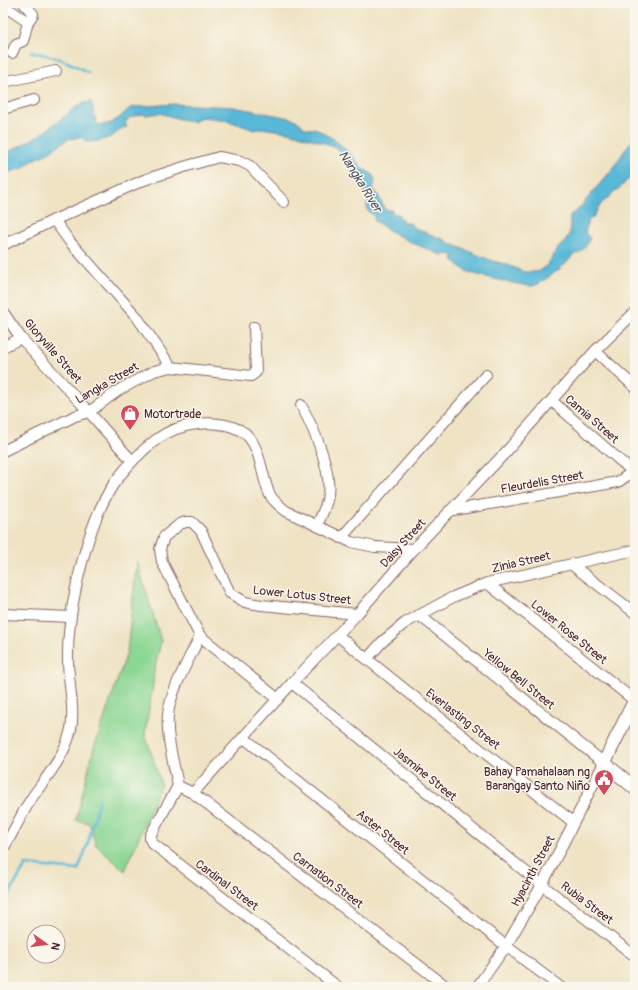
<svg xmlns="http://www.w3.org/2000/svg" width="638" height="990" font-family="Pangolin,sans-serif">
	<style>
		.green { fill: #8dd794; stroke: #6c7b60 }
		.water { fill: #58b8d7; stroke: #516c81 }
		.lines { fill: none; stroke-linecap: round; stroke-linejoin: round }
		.stream { stroke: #58b8d7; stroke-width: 2.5 }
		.minor-casing { stroke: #846461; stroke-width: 12 }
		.major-casing { stroke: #846461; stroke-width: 15 }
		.minor { stroke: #fff; stroke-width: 10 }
		.major { stroke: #fff; stroke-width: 13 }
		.labels { text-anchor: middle; stroke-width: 3; stroke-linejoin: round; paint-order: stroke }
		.street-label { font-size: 12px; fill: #4a1f2b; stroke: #fbf7ec }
		.poi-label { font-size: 12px; fill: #4a1f2b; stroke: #fbf7ec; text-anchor: start }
		.water-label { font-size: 13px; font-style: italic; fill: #4f5567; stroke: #fbf7ec }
	</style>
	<rect width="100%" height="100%" fill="#fbf7ec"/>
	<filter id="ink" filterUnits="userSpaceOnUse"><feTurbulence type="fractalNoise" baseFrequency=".025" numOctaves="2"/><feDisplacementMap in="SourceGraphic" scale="8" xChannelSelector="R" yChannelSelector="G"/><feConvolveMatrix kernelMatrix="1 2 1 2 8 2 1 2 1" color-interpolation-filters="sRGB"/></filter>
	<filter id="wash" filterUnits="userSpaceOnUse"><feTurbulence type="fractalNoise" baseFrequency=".012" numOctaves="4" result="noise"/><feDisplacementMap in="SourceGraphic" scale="16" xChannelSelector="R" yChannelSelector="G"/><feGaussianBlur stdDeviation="0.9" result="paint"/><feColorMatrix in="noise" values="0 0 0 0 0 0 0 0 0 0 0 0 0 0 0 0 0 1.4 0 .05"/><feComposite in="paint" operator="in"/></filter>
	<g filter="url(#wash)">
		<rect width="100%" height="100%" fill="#efe3c4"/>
		<!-- green -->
		<polygon class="green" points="137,561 161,641 154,672 153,684 145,734 161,784 125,871 96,845 89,823 76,820 93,751 127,652"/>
		<!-- water -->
		<path class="water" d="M91 101 96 121 97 124 102 125 111 123 119 118 130 108 135 107 174 104 234 107 290 118 296 120 305 128 311 129 315 128 335 140 352 155 363 169 372 174 375 180 373 190 377 193 385 210H392V213L398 214 404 223H410L414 228 445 240 449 243 490 260 508 265 524 272H535L540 271 548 264 558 248 567 239 570 232V215L576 212 614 167 628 145 635 138V175L626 181 624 184 601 204 593 217 588 221 585 233 590 238C587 245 582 253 575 254 571 257 568 262 564 265 557 271 541 284 533 286 529 287 473 275 467 271 461 268 457 264 453 259L454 256C447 253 448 255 442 255 438 254 434 252 430 250 411 243 392 233 375 221L374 216 367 210 368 197 366 195 361 184 356 180 353 175 349 161 343 153 334 146 309 138 288 132 261 128 254 130 226 120 204 117 199 118 194 122 187 121 159 113 147 115 140 114 129 118 125 123 127 127C120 128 119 131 114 135 109 139 91 143 86 142L82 137 68 139 44 155 33 160 23 168 3 174V155L40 135 78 106Z"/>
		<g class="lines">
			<!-- stream -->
			<g class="stream">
				<path d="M31 52C54 56 68 61 89 73"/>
				<polyline points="3,904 26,865 78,870 87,846 99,800"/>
			</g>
		</g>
	</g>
	<g filter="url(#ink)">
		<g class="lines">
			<defs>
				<g id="minor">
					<polyline points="10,10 28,22"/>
					<polyline points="12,53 16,44 23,41 28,22 33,14 24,3"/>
					<polyline points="3,82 56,71"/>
					<polyline points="3,109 34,100"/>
					<polyline points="3,245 54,220"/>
					<polyline points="3,312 21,338 89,412 132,461"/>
					<polyline points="3,347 21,338"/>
					<polyline points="595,351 635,387"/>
					<polyline points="171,367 137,317 70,242 54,220 144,180 187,166 219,157 240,161 250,166 284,202"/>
					<polyline points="552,401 633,472"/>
					<path d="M301 405C314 429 334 473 327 500 325 509 320 518 317 526"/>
					<polyline points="3,451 75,416 89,412 119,390 154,371 171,367 251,376 256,372 254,327"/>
					<polyline points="449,511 618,482 635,470"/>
					<polyline points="341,538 486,375"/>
					<polyline points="572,565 635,613"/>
					<polyline points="487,583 635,701"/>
					<polyline points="3,614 70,617"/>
					<polyline points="419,615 604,763 542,885 506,946 477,987"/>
					<polyline points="337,635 453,728 573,822"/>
					<path d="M200 636C190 658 170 691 168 715 166 738 174 763 178 786L193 793 447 987"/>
					<polyline points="367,659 382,642 405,623 453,597 487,583 635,550"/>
					<polyline points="292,683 542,885 635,956"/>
					<polyline points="278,699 200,636 162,562 160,549 164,537 180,524 186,522 192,522 201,531 230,593 245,602 261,605 357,614"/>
					<polyline points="244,738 506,946 560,987"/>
					<polyline points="178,786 150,836 150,839 152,843 338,987"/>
					<polyline points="193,793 292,683 357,614 414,549 506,452 595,351 635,312"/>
					<path d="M3 849C13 833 21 815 31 799 45 779 64 757 70 733 76 712 68 682 68 660 67 611 87 522 115 482 127 466 141 451 157 439 179 423 215 418 240 430 262 442 260 475 270 495 274 502 280 506 286 511L351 542 375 547 414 549"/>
				</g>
				<polyline id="major" points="635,700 604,763 635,788"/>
			</defs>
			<!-- minor casing -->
			<use href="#minor" class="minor-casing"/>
			<!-- major casing -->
			<use href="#major" class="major-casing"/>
			<!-- minor -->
			<use href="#minor" class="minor"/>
			<!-- major -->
			<use href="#major" class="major"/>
		</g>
	</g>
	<!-- icons -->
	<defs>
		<symbol id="shop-pin" viewBox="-11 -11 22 30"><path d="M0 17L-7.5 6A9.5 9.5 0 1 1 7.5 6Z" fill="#d1495b" stroke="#fbf7ec"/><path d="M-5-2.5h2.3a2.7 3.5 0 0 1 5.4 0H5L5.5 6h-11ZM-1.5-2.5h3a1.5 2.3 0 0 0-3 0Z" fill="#fff"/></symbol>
		<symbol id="civic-pin" viewBox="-11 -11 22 30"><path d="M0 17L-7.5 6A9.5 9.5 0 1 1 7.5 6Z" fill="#d1495b" stroke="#fbf7ec"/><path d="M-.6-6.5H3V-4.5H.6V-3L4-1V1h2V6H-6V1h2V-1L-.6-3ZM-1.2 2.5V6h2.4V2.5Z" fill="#fff"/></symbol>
	</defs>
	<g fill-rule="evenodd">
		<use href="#shop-pin" x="119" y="403" width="22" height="30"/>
		<use href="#civic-pin" x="593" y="768" width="22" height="30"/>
	</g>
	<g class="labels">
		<!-- street labels -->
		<g class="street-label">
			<text transform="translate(53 351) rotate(49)" y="4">Gloryville Street</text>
			<text transform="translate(107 383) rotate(-30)" y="4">Langka Street</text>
			<text transform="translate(592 419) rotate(41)" y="4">Camia Street</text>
			<text transform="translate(542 482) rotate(-10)" y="4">Fleurdelis Street</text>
			<text transform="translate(403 543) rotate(-48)" y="4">Daisy Street</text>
			<text transform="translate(521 562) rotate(-13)" y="4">Zinia Street</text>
			<text transform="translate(302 595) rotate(6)" y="4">Lower Lotus Street</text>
			<text transform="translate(569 632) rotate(39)" y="4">Lower Rose Street</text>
			<text transform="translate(519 679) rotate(39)" y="4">Yellow Bell Street</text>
			<text transform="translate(463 719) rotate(38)" y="4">Everlasting Street</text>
			<text transform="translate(425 774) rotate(39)" y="4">Jasmine Street</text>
			<text transform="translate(383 832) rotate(39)" y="4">Aster Street</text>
			<text transform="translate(533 871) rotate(-62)" y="4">Hyacinth Street</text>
			<text transform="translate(328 880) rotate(37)" y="4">Carnation Street</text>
			<text transform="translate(227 885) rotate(37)" y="4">Cardinal Street</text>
			<text transform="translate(587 903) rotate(37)" y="4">Rubia Street</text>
		</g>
		<!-- poi labels -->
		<g class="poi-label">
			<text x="144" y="418">Motortrade</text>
			<text x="590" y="776" text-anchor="end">Bahay Pamahalaan ng<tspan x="590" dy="14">Barangay Santo Niño</tspan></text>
		</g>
		<!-- water labels -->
		<g class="water-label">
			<text transform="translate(361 181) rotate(58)" y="5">Nangka River</text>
		</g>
	</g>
	<!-- margin -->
	<rect width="638" height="990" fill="none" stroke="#fbf7ec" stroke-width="16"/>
	<!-- north arrow -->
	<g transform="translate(46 944) rotate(104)"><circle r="19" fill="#fbf7ec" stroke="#b4a19f"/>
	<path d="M0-3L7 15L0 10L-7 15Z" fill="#d1495b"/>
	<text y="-6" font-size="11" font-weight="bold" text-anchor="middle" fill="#4a1f2b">N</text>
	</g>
</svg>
